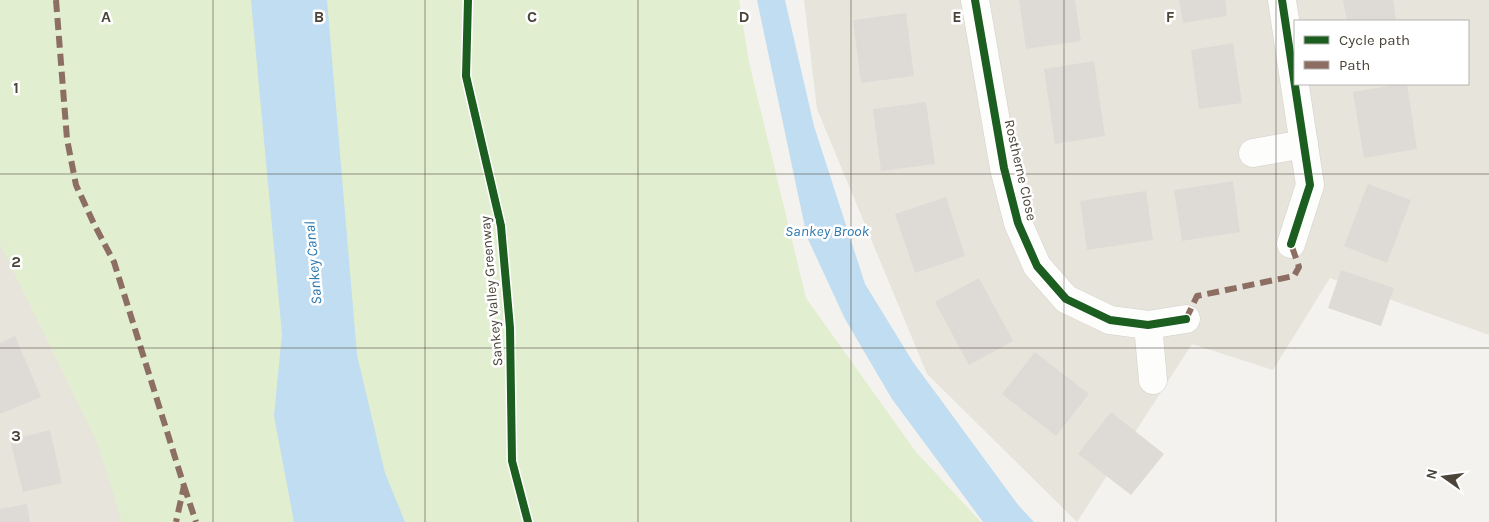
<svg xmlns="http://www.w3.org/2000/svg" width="1489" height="522" font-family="Karla,sans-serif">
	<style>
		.residential { fill: #e7e4dc; fill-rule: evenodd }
		.green { fill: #e1eecf }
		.water { fill: #c0ddf1 }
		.building { fill: #dedbd6 }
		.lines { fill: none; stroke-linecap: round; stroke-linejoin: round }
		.minor-casing { stroke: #d2d0cb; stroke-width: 29 }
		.minor { stroke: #fdfdfc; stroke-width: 28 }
		.quiet { stroke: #8d6e63; stroke-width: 6; stroke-dasharray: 12 6; stroke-linecap: butt }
		.cycleway-casing { stroke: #fff; stroke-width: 11 }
		.cycleway { stroke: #1b5e20; stroke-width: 8 }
		.grid { fill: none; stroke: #4b4439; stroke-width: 1; stroke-opacity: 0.55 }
		.labels { text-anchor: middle; stroke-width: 5; stroke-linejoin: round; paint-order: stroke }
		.street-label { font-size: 14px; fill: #4b4439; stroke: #fff }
		.water-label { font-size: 15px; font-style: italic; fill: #2e7ab2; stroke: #fff }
		.grid-label { font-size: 16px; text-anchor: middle; font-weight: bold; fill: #4b4439; stroke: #fff; stroke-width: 5; stroke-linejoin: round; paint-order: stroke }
	</style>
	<rect width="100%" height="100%" fill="#f4f2ee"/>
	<!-- residential -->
	<g class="residential">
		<path d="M804 0H1489V335L1330 278 1273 370 1192 344 1077 522 927 374 817 109ZM1295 21H1468V84H1295Z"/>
		<polygon points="0,220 132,522 0,522"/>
	</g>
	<!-- green -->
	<polygon class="green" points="0,0 739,0 749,62 806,298 916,452 981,522 122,522 97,442 0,244"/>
	<!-- water -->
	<g class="water">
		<polygon points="251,0 327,0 357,355 385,473 405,522 294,522 274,416 282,334"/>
		<polygon points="757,0 785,0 814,126 865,284 913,362 1019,506 1034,522 983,522 892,399 845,319 807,237"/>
	</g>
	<!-- building -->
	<g class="building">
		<polygon points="1019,0 1075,0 1081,41 1026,49"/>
		<polygon points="1179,0 1225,0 1227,16 1183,23"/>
		<polygon points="1343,0 1393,0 1396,21 1347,21"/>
		<polygon points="906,13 914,76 861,83 853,20"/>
		<polygon points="1233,43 1242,103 1199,109 1191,50"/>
		<polygon points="1094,61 1105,136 1055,144 1044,69"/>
		<polygon points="1400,84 1407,84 1417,149 1364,158 1353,92"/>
		<polygon points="926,102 935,164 881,171 873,109"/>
		<polygon points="1233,181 1240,232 1182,241 1174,190"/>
		<polygon points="1368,184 1411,200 1387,263 1344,246"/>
		<polygon points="1146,191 1153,240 1087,250 1080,201"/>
		<polygon points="946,197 965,256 915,273 895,214"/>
		<polygon points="1341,270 1394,288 1381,326 1328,308"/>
		<polygon points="979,278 1013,341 969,365 935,302"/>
		<polygon points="15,336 41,397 0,414 0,343"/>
		<polygon points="1035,352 1089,394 1056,436 1002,394"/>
		<polygon points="1111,412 1164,454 1131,495 1078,454"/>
		<polygon points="50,430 62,483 23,492 10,440"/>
		<polygon points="27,504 30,522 0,522 0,509"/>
	</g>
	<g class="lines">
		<defs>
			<g id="minor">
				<polyline points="975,0 1004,168 1018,223 1037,266 1066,299 1110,320 1148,325 1186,319"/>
				<polyline points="1282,0 1310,185 1291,244"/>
				<polyline points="1253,153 1304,144"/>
				<polyline points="1148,325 1153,380"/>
			</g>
		</defs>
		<!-- minor casing -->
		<use href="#minor" class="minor-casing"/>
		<!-- minor -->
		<use href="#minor" class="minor"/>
		<!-- quiet -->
		<g class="quiet">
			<polyline points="56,0 67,139 76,185 94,224 114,262 184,486 176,522"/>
			<polyline points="1186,319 1197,296 1294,276 1299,267 1291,244"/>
			<polyline points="184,486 196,522"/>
		</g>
		<defs>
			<g id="cycleway">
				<polyline points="468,0 466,76 501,226 510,328 512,461 528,522"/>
				<polyline points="975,0 1004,168 1018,223 1037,266 1066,299 1110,320 1148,325 1186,319"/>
				<polyline points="1282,0 1310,185 1291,244"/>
			</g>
		</defs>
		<!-- cycleway casing -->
		<use href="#cycleway" class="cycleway-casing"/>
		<!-- cycleway -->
		<use href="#cycleway" class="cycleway"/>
	</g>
	<!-- grid -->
	<path class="grid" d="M213 0V522M425 0V522M638 0V522M851 0V522M1064 0V522M1276 0V522M0 174H1489M0 348H1489"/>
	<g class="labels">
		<!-- street labels -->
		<g class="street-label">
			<text transform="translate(1021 170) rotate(77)" y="5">Rostherne Close</text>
			<text transform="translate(491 291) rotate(-95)" y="5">Sankey Valley Greenway</text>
		</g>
		<!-- water labels -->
		<g class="water-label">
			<text x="827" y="236">Sankey Brook</text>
			<text transform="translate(313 263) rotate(-95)" y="5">Sankey Canal</text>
		</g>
	</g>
	<g class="grid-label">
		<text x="106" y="22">A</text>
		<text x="319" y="22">B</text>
		<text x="532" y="22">C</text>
		<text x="744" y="22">D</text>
		<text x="957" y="22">E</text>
		<text x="1170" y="22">F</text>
		<text x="16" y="93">1</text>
		<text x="16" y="267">2</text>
		<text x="16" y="441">3</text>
	</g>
	<!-- legend -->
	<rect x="1294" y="20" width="175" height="65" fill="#ffffff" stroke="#b7b4b0"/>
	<rect x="1304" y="36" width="25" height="8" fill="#1b5e20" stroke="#b7b4b0"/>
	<text x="1339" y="45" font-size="15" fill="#4b4439">Cycle path</text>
	<rect x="1304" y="61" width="25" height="8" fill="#8d6e63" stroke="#b7b4b0"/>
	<text x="1339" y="70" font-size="15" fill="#4b4439">Path</text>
	<!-- north arrow -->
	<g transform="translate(1444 477) rotate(284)" stroke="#ffffff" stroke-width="4" paint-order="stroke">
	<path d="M0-4L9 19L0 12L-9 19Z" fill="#4b4439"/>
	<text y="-8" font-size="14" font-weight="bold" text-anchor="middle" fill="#4b4439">N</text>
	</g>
</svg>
